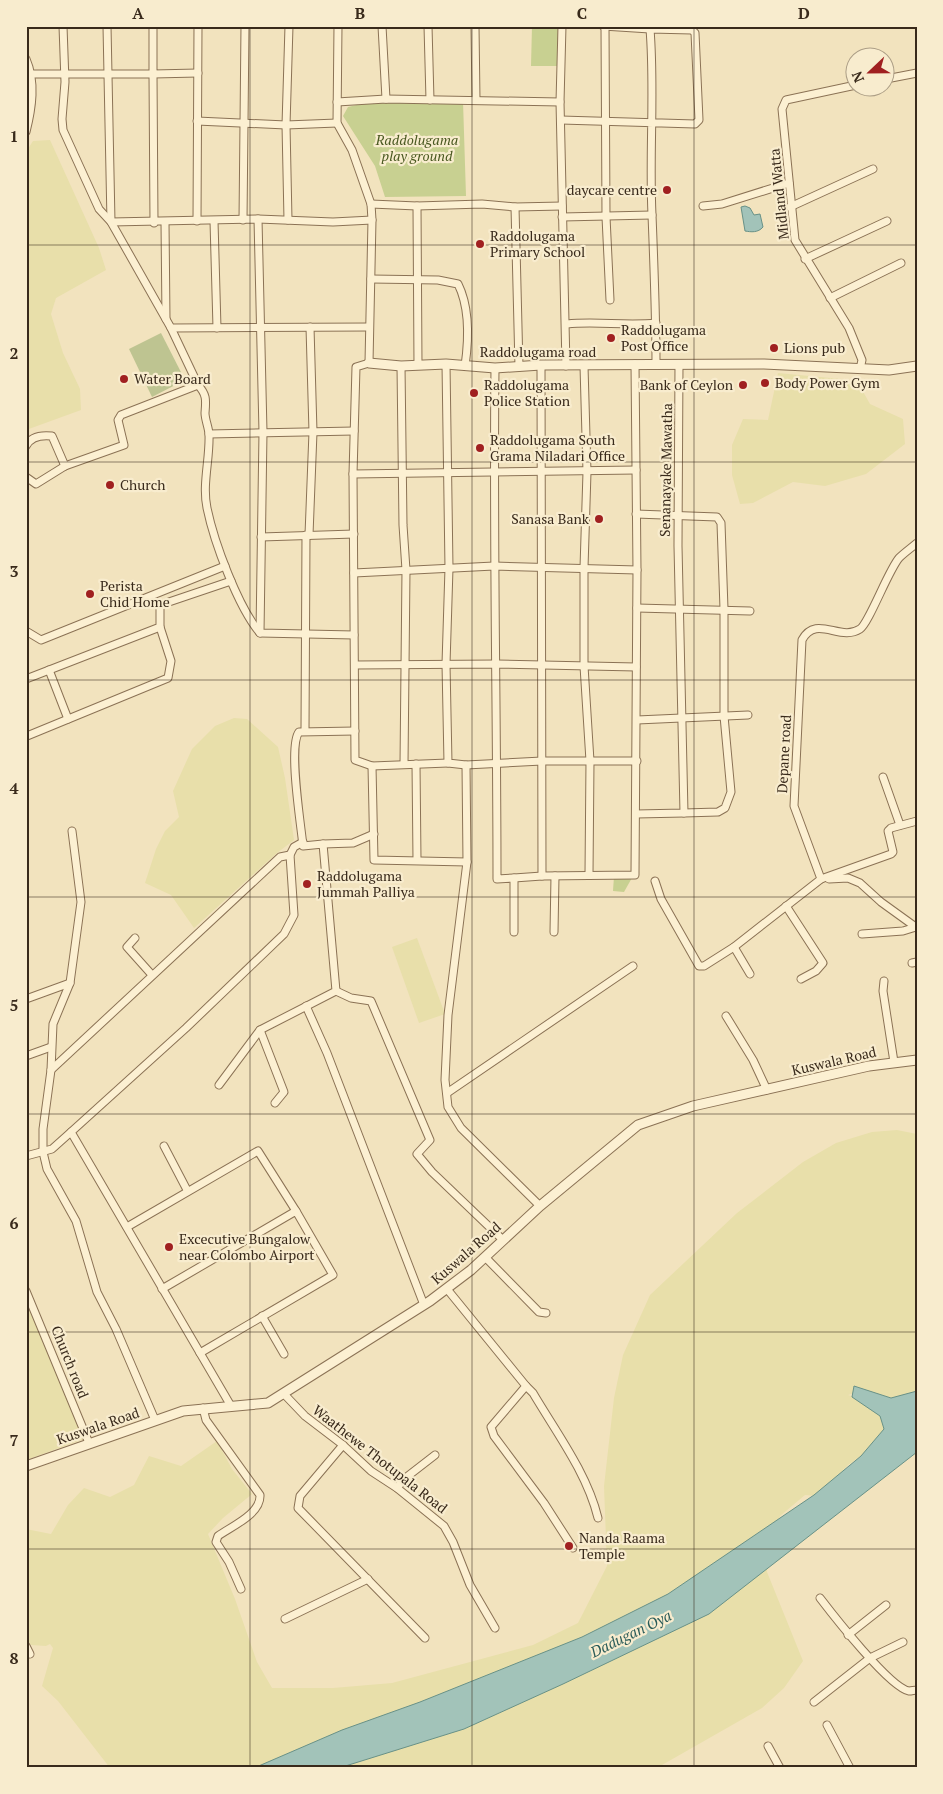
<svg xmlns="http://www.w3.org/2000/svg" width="943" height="1794" font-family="'PT Serif',serif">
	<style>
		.farmland { fill: #e8dfaa }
		.green { fill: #c8d091 }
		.cemetery { fill: #bec491 }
		.water { fill: #a2c3b9; stroke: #689187 }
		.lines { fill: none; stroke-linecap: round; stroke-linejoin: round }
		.minor-casing { stroke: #8b7255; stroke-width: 9 }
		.tertiary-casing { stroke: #8b7255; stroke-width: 11 }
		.minor { stroke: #fcf0d2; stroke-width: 7 }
		.tertiary { stroke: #fcf0d2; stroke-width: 9 }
		.grid { fill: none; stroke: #392a1b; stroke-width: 1; stroke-opacity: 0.55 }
		.poi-dot { fill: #a02020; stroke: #f8ecce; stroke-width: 2 }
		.labels { text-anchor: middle; stroke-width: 4.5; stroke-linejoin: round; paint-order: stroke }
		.park-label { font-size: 14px; font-style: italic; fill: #495820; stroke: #f8ecce }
		.poi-label { font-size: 14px; fill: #392a1b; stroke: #f8ecce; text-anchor: start }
		.street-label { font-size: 14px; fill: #392a1b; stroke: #f8ecce }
		.water-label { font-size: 15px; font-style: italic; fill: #295b58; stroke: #f8ecce }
		.neatline { fill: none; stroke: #392a1b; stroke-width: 2 }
		.grid-label { font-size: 16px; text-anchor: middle; font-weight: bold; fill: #392a1b }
	</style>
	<rect width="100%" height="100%" fill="#f2e3be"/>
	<!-- farmland -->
	<g class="farmland">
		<polygon points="50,140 99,248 106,270 56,298 51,314 63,353 80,389 81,410 26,430 26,152 33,141"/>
		<polygon points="778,373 841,379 861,388 870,404 903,419 905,444 866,474 825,486 793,482 753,503 740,504 732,475 732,445 743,419 768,420"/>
		<polygon points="234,718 247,719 278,747 285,778 294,840 277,853 194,928 171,895 145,883 156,849 165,831 179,817 173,791 192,749 215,726"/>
		<polygon points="417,938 445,1014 419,1023 392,947"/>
		<polygon points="897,1130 917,1134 917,1392 900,1400 858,1392 848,1395 885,1407 901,1428 848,1465 818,1496 805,1495 780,1516 769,1553 767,1572 803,1661 784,1688 762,1708 662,1765 652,1768 110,1768 58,1701 42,1686 53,1648 50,1644 46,1646 31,1645 26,1638 26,1529 51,1534 68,1505 84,1488 110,1497 134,1485 149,1456 181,1466 217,1441 232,1469 252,1494 223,1518 208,1534 235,1599 257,1662 272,1688 333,1688 392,1683 533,1645 578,1623 607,1566 604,1486 614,1398 623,1355 650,1295 737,1213 803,1162 836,1143 872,1132"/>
		<polygon points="26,1298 84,1439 26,1460"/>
	</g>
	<!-- green -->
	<g class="green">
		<polygon points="532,26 560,26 560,66 531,66"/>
		<polygon points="463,101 466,196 385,197 375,166 343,116 348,107 365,103"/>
		<polygon points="614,876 633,876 624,892 613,891"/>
	</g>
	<!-- cemetery -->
	<polygon class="cemetery" points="161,333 185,380 152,397 129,349"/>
	<!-- water -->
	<g class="water">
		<path d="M745 206 750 208 754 215 760 214 763 227C758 233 751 232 745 231L741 207Z"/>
		<polygon points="854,1386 891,1398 917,1391 917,1452 709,1614 563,1684 464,1729 339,1768 254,1768 342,1730 420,1702 582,1637 668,1594 814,1495 861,1456 884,1429 880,1416 852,1397"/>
	</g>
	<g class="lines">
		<defs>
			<g id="minor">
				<polyline points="63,26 65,82 62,119 63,130 99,209 111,222 258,219 263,432 260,633 354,635"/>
				<polyline points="107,26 111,222 171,328 369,327"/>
				<polyline points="153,26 153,74 198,73"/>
				<polyline points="338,26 337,123 352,150 371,204 372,220 369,363 356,367 353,474 355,760 372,766 448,763"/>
				<polyline points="382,26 386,99"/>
				<polyline points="428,26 430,100"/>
				<polyline points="475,26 476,100"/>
				<polyline points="562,26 560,102 566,366"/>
				<polyline points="603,26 650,29"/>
				<polyline points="605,26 606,217 610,300"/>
				<path d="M26 59C36 82 32 108 26 132"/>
				<polyline points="32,74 153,74 154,223"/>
				<polyline points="886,79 917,73"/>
				<polyline points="856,85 786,100 782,109 795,240 849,328 862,360 860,369"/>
				<polyline points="337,102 386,99 560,102"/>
				<path d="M561 120 695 124 699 120 695 33 692 30 650 29C655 91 649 153 652 215 654 265 656 314 656 364"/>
				<polyline points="197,121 286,125 337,123"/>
				<polyline points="371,204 417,206 482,204 515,207 562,206"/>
				<polyline points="417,206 418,364"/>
				<polyline points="703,206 722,204 789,183"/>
				<polyline points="515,207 519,367"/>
				<polyline points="790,207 873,169"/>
				<polyline points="562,217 652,215"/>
				<polyline points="258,219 333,222 372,220"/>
				<polyline points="243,220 245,26"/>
				<polyline points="288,220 286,125 289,26"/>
				<polyline points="197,221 198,26"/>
				<polyline points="214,221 217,328"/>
				<polyline points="165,222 166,319"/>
				<polyline points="805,259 887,221"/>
				<path d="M371 279 438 280 458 284C470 308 469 338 465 366"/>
				<polyline points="830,298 901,263"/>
				<path d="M567 324C596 321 626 326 656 323"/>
				<path d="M171 328 198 385C207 395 206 400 205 413 205 420 209 428 209 435 210 458 202 485 207 508 214 542 238 607 260 633"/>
				<polyline points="446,364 449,568 446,664 448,763 466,765 542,761 637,761"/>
				<polyline points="541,365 542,876"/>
				<polyline points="401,366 403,525 406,570 404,764"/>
				<polyline points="584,366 587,472 584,568 584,666 590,761 589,875"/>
				<path d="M495 368C493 538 497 708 497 879L514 878V932"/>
				<polyline points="209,434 354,431"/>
				<path d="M26 446C31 436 43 435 52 436L65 466"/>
				<polyline points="353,474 636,470"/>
				<polyline points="26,477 36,484 65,466 124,445 118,420 121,415 198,385"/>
				<polyline points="636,514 717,517 721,523 724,609 724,716 731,792 725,808 718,812 684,813"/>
				<polyline points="309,535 313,432 310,327"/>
				<polyline points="261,537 354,534"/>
				<polyline points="354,573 494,566 637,570"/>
				<polyline points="637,608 750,611"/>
				<polyline points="26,631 41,640 225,566"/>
				<polyline points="355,665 497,664 636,667"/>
				<polyline points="49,670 68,719"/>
				<polyline points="26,679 160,627 160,605 231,581"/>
				<polyline points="637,720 748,715"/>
				<polyline points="305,730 306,535"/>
				<polyline points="27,736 168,678 171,661 160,627"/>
				<polyline points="416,764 417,860"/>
				<polyline points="466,765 467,862 448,1015 445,1080 448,1107 461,1128 540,1206"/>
				<polyline points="372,766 374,860 467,862"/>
				<polyline points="883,777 900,825"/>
				<polyline points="636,814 684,813 678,546 679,364"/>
				<polyline points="72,831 81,902 70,983 53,1024 51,1070 43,1129 43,1152 47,1169 76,1221 97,1292 116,1329 155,1420"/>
				<polyline points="323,844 353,843 374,834"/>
				<polyline points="514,878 542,876 635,875 637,570 635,364"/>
				<polyline points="821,879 891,854 893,852 888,831 891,828 917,821"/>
				<polyline points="829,879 848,878 860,883 881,902 917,928"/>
				<path d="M655 881 661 899 699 966H704L734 947 821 879 794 806 802 640C816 614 840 642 860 629 869 623 888 571 899 558 904 553 911 548 917 543"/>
				<polyline points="786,906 823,963 816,971 801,979"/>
				<polyline points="554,932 555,876"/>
				<polyline points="862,934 903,931 916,927"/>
				<polyline points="135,938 127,947 152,975"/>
				<polyline points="734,947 750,974"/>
				<polyline points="912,963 917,962"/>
				<polyline points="884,981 883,991 894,1062"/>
				<polyline points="336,991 351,998 371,1001 430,1140 417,1154 432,1172 503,1240"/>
				<polyline points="26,999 70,983"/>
				<polyline points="306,1006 327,1053 424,1305"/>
				<polyline points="726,1016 753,1060 767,1090"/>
				<polyline points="260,1030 284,1092 275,1103"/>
				<polyline points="26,1056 51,1047"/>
				<polyline points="51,1070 280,857 290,855"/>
				<path d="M219 1085 260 1030 336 991 323 844 303 846C301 825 288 746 299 732L355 731"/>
				<polyline points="447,1093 633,966"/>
				<polyline points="164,1146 187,1190"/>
				<polyline points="26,1156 52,1149 71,1132"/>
				<polyline points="127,1227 258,1151 296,1211"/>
				<polyline points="485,1257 539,1312 546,1313"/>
				<polyline points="162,1289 296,1211 333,1275 200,1353"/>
				<polyline points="447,1289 526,1386 491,1427 494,1436 544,1503 573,1548"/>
				<polyline points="26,1291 89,1443"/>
				<polyline points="262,1316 284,1354"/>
				<path d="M526 1386 533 1393C556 1432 587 1473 598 1518"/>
				<polyline points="284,1394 305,1416 343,1445 371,1471 397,1488 444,1526 453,1542 470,1585 495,1628"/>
				<polyline points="231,1406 71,1132 186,1028 284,934 294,915 290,855 294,847 303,842"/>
				<path d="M203 1408 206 1420 260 1495C261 1514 232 1526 218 1536L216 1542 229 1562 241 1589"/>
				<polyline points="343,1445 300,1496 298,1508 425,1638"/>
				<polyline points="397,1488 404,1479 435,1455"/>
				<path d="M820 1598C833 1615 890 1688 909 1691 912 1691 914 1690 917 1690"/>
				<polyline points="285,1619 368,1579"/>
				<polyline points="848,1635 886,1605"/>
				<polyline points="26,1646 30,1654"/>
				<polyline points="814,1702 870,1658 903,1642"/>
				<polyline points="827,1725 850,1768"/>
				<polyline points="768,1746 780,1768"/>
			</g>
			<g id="tertiary">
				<polyline points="369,363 401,366 446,364 495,368 541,365 764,364 889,370 917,366"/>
				<polyline points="26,1466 183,1411 268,1403 430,1301 471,1270 540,1206 638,1125 693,1106 869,1066 917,1060"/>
			</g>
		</defs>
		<!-- minor casing -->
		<use href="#minor" class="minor-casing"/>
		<!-- tertiary casing -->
		<use href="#tertiary" class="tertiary-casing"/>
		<!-- minor -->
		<use href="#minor" class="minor"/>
		<!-- tertiary -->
		<use href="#tertiary" class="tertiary"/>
	</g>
	<!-- grid -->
	<path class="grid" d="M250 26V1768M472 26V1768M694 26V1768M26 245H917M26 462H917M26 680H917M26 897H917M26 1114H917M26 1332H917M26 1549H917"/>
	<!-- markers -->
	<g class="poi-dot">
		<circle cx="667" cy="190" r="5"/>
		<circle cx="480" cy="244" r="5"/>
		<circle cx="611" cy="338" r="5"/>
		<circle cx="774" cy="348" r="5"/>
		<circle cx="124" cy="379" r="5"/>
		<circle cx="765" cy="383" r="5"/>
		<circle cx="743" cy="385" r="5"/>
		<circle cx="474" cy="393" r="5"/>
		<circle cx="480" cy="448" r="5"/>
		<circle cx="110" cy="485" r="5"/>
		<circle cx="599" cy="519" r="5"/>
		<circle cx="90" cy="594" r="5"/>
		<circle cx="307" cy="884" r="5"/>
		<circle cx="169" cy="1247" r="5"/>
		<circle cx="569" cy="1546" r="5"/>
	</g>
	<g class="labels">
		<!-- park labels -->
		<g class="park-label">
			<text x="417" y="145">Raddolugama<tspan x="417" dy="16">play ground</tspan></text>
		</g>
		<!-- poi labels -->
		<g class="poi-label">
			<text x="657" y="195" text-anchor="end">daycare centre</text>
			<text x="490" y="241">Raddolugama<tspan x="490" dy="16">Primary School</tspan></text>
			<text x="621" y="335">Raddolugama<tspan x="621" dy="16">Post Office</tspan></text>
			<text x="784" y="353">Lions pub</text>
			<text x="134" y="384">Water Board</text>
			<text x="775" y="388">Body Power Gym</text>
			<text x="484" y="390">Raddolugama<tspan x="484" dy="16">Police Station</tspan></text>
			<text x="733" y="390" text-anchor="end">Bank of Ceylon</text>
			<text x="490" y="445">Raddolugama South<tspan x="490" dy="16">Grama Niladari Office</tspan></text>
			<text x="120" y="490">Church</text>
			<text x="589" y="524" text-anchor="end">Sanasa Bank</text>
			<text x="100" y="591">Perista<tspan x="100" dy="16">Chid Home</tspan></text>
			<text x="317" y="881">Raddolugama<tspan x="317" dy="16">Jummah Palliya</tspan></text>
			<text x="179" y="1244">Excecutive Bungalow<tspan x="179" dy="16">near Colombo Airport</tspan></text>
			<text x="579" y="1543">Nanda Raama<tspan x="579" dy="16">Temple</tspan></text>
		</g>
		<!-- street labels -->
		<g class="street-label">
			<text transform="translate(779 194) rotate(-96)" y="5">Midland Watta</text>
			<text x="538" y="357">Raddolugama road</text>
			<text transform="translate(666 470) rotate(-89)" y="5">Senanayake Mawatha</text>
			<text transform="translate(784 754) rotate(-87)" y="5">Depane road</text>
			<text transform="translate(834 1061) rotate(-13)" y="5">Kuswala Road</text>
			<text transform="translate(466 1253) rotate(-41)" y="5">Kuswala Road</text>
			<text transform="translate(70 1362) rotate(68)" y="5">Church road</text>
			<text transform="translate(98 1426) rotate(-19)" y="5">Kuswala Road</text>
			<text transform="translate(380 1459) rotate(38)" y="5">Waathewe Thotupala Road</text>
		</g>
		<!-- water labels -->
		<g class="water-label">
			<text transform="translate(631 1634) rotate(-26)" y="5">Dadugan Oya</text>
		</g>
	</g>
	<!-- border -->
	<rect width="943" height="1794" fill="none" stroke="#f8ecce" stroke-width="55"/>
	<!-- north arrow -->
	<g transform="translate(870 72) rotate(248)"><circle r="24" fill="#f8ecce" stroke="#ac9e86"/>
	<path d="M0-4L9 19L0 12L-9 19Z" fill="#a02020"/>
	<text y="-8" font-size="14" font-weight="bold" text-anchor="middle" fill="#392a1b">N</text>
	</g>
	<rect x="28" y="28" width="888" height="1738" class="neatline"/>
	<g class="grid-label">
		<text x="138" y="19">A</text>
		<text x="360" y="19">B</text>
		<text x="582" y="19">C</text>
		<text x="804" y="19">D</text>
		<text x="14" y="142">1</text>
		<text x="14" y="359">2</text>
		<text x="14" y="577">3</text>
		<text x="14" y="794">4</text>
		<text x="14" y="1011">5</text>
		<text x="14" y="1229">6</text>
		<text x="14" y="1446">7</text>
		<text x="14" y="1664">8</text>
	</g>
</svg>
